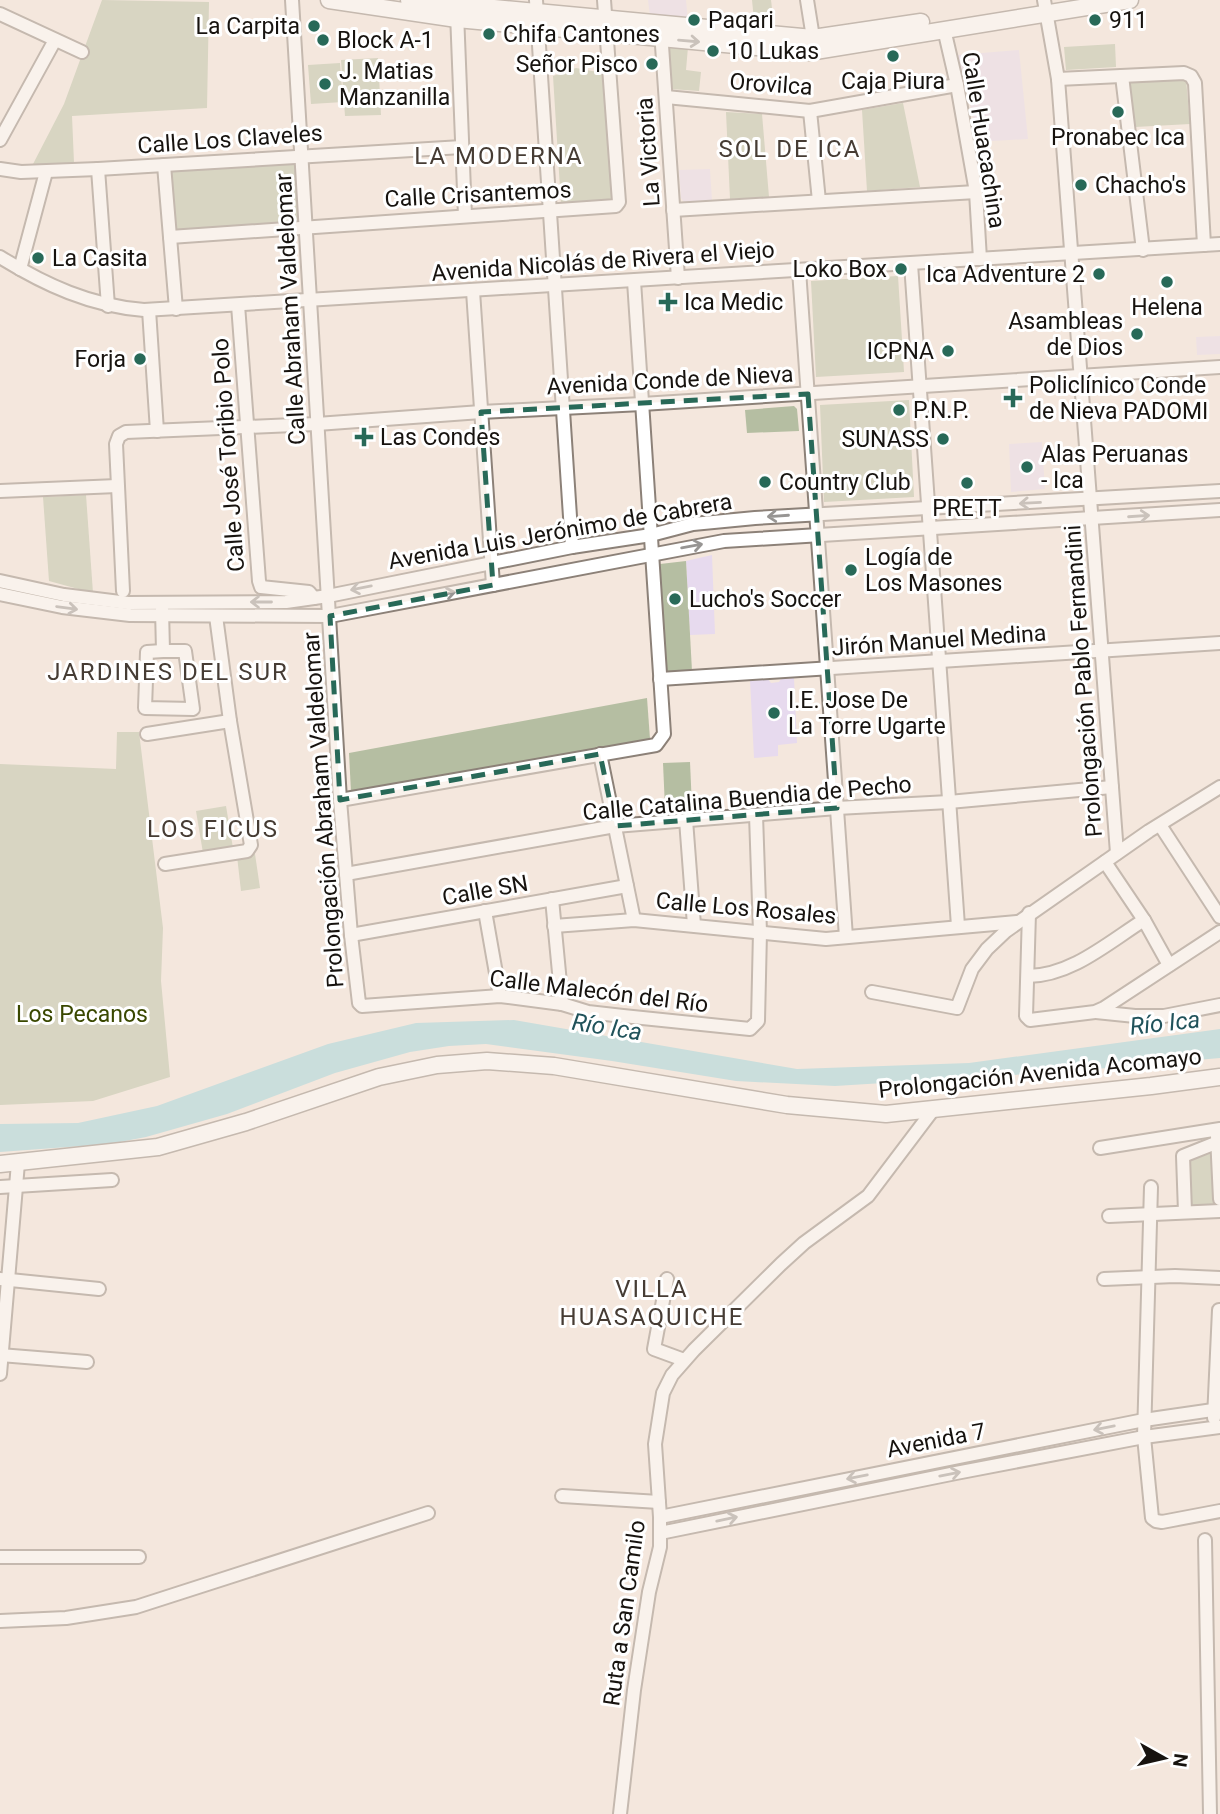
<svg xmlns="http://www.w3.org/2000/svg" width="1220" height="1814" font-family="Roboto,sans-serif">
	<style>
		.education { fill: #e7daee }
		.green { fill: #b5bea2 }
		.water { fill: #98d2dc }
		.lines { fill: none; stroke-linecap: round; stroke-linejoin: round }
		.minor-casing { stroke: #8c8178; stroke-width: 16 }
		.major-casing { stroke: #8c8178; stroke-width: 19 }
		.minor { stroke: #fff; stroke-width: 12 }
		.major { stroke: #fff; stroke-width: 16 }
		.oneway { stroke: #979593 }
		.marked { fill: none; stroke: #286958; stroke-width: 5; stroke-dasharray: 14 9; stroke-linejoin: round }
		.poi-dot { fill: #286958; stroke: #fff; stroke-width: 2.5 }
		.labels { text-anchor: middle; stroke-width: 6; stroke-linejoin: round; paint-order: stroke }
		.poi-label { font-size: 23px; fill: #17130f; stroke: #fff; text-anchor: start }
		.street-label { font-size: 23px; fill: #17130f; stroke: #fff }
		.park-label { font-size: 23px; fill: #3a4800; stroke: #fff }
		.neighbourhood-label { font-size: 24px; letter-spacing: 2px; fill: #463c34; stroke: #fff }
		.water-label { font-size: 24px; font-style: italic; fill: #20525a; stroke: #fff }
	</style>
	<rect width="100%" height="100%" fill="#f4e7dd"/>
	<!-- education -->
	<g class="education">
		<polygon points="648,0 686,0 688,21 650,17"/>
		<polygon points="1019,50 1028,139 976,142 973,117 975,113 971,109 968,88 965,85 957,55"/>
		<polygon points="710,169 712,200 684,202 681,198 679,170"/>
		<polygon points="1220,336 1220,354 1197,355 1196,337"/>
		<polygon points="1042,442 1045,489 1011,492 1009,444"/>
		<polygon points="712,555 715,634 690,635 686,561"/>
		<polygon points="794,678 797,743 778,745 778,756 754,758 750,680 768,679 771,683 779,682 781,679"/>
	</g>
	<!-- green -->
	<g class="green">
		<polygon points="102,0 209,2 207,108 72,116 74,163 32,166 64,104"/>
		<polygon points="752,0 771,0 773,17 754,20"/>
		<polygon points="1115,44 1116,67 1066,70 1064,47"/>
		<polygon points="671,45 688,47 686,70 701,72 699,91 671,89 667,49"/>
		<polygon points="378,58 381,115 345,116 341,60"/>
		<polygon points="340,63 343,102 311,104 308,65"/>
		<polygon points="576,68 603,73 613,200 561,204 553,76"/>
		<polygon points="1186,79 1190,124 1135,127 1130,81"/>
		<polygon points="903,103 920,187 867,191 862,110"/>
		<polygon points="726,112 762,114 769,197 730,199"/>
		<polygon points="296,160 299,221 176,230 171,172"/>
		<polygon points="898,276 904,372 816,377 811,281"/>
		<polygon points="909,400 914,497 824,502 820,405"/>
		<polygon points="794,406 797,409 799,431 747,433 745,410"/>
		<polygon points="86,495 93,593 49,581 43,497"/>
		<polygon points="686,561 692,671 666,672 660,564"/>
		<polygon points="647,698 650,739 351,792 349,753"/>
		<polygon points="117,732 139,732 163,928 161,981 170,1077 93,1101 0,1105 0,764 116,769"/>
		<polygon points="690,762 692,807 665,808 663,763"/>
		<polygon points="226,806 233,848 203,853 196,811"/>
		<polygon points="255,854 260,888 241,891 237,856"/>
		<polygon points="1214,1149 1215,1204 1190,1206 1188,1159"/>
	</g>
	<!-- water -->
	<polygon class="water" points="514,1020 797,1069 969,1063 1220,1029 1220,1058 1062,1072 835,1086 736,1081 612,1061 486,1044 449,1046 410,1052 335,1073 227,1114 146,1137 109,1144 0,1152 0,1124 78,1123 157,1106 328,1044 416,1023"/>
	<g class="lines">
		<defs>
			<g id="minor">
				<polyline points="292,0 340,800 351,935 359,1003 362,1006 500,996 562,1004 588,1012 623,1016 750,1029 758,1021 760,932 756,815"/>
				<polyline points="536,0 572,547"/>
				<polyline points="807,0 814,44"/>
				<polyline points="1044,0 1058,79 1117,853"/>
				<polyline points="457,13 465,216"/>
				<polyline points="0,14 82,52"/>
				<polyline points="944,29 957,85 976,192 980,259"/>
				<polyline points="661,31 678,278"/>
				<polyline points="1122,76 1143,250"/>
				<polyline points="1058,79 1184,73 1191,76 1195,83 1204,245"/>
				<polyline points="666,97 810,111 957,85"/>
				<polyline points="810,111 819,201"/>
				<polyline points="0,140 55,40"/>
				<polyline points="164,165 176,309"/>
				<polyline points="0,169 21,172 98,169 462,147"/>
				<polyline points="98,169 108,306"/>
				<polyline points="673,210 976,192"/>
				<polyline points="170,237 616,206 619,202 604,0"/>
				<path d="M0 257C45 285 91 306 144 310L1220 244"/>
				<polyline points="911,264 958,926"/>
				<polyline points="20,269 46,172"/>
				<polyline points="799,270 846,937"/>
				<polyline points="473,291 493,585"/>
				<polyline points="238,305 259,581 261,587 309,592 314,598"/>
				<polyline points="149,310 157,431"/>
				<polyline points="0,491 117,486"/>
				<polyline points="0,581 64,595 128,603 286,602 328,596 572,547 651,535 693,524 755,518 1220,491"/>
				<polyline points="123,591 116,444 119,436 126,432 317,424 481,412 642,404 1220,367"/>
				<polyline points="0,594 62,607 130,615 330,616 724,541 1220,510"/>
				<polyline points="162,609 163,651"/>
				<polygon points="163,651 185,651 193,709 145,708 147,652"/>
				<polyline points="660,679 1220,643"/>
				<polyline points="147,734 230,721"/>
				<polyline points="600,754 634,920"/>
				<polyline points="340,800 656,745 664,734 634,281"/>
				<polyline points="686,820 694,925"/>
				<polyline points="1160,825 1220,917"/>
				<polyline points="1105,862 1144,920 1169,965"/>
				<polyline points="165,864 247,851 251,845 230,721 216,616"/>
				<polyline points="346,874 615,826 837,808 949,802 1112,787"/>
				<polyline points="552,899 562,1004"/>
				<polyline points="485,911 500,996"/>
				<polyline points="1029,913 1026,1016 1030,1020 1095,1012 1104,1008 1220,932"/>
				<polyline points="554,926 634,920 826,939 1017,922"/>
				<polyline points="351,935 627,886"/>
				<path d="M1028 976C1071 976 1109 942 1144 920"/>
				<polyline points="872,992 957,1008 972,969 987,949 1006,931 1149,831 1220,787"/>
				<polyline points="1096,1012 1135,1016 1164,1016 1220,1005"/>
				<polyline points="1217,1136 1220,1199"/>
				<polyline points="1100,1148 1220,1129"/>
				<polyline points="0,1187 112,1180"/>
				<polyline points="1151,1187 1144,1437 1152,1518 1156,1521 1162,1522 1220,1511"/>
				<polyline points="1185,1212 1183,1156 1218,1142"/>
				<polyline points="1109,1216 1220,1211"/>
				<polyline points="0,1279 99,1289"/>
				<polyline points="667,1279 654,1349 684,1360"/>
				<polyline points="1104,1279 1175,1276 1220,1278"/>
				<polyline points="0,1355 87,1362"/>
				<polyline points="0,1374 18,1163"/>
				<polyline points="1214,1418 1219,1310"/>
				<polyline points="562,1496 659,1502"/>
				<polyline points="660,1517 1144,1420 1220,1409"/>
				<polyline points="660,1533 956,1473 1144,1437 1220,1427"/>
				<polyline points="1205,1540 1210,1814"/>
				<polyline points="0,1557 139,1557"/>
				<polyline points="0,1621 66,1618 136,1607 428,1513"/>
				<polyline points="620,1814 634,1690 649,1592 660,1547 660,1517 655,1444 663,1393 672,1375 694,1350 781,1264 804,1243 868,1196 933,1110"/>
			</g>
			<g id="major">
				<polyline points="329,0 457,19 809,52 1130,0"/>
				<polyline points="409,0 813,38 921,22"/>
				<polyline points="0,1164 158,1147 246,1122 379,1077 437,1065 487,1061 554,1066 787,1105 886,1114 1151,1086 1220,1077"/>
			</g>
		</defs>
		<!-- minor casing -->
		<use href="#minor" class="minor-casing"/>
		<!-- major casing -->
		<use href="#major" class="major-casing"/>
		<!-- minor -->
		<use href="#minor" class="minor"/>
		<!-- major -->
		<use href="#major" class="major"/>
	</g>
	<!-- one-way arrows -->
	<defs><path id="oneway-shaft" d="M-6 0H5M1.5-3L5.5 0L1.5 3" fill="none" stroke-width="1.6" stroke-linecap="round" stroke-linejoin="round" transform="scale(1.75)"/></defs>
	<g class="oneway">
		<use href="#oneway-shaft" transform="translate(689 41) rotate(5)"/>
		<use href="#oneway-shaft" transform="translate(1030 503) rotate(177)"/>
		<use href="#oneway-shaft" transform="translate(778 516) rotate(176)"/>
		<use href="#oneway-shaft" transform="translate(1139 516) rotate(-4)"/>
		<use href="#oneway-shaft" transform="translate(692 546) rotate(-10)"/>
		<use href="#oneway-shaft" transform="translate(361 588) rotate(169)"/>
		<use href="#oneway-shaft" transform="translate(445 594) rotate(-11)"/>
		<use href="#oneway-shaft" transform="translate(261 602) rotate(180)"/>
		<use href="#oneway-shaft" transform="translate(67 608) rotate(8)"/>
		<use href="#oneway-shaft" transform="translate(1104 1428) rotate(169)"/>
		<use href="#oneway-shaft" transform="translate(950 1474) rotate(-11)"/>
		<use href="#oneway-shaft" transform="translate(857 1477) rotate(169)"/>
		<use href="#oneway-shaft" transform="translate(727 1519) rotate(-12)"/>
	</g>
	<!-- marked area -->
	<path d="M0 0H1220V1814H0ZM808 394 837 808 615 826 600 754 340 800 330 616 493 585 481 412Z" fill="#f4e7dd" fill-opacity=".55" fill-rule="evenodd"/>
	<path class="marked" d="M808 394 837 808 615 826 600 754 340 800 330 616 493 585 481 412Z"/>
	<!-- markers -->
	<g class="poi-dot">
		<circle cx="694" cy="20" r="7"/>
		<circle cx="1095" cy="20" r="7"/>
		<circle cx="314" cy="26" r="7"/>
		<circle cx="489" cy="34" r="7"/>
		<circle cx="323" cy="40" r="7"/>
		<circle cx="713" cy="51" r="7"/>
		<circle cx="893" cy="56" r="7"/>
		<circle cx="652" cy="64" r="7"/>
		<circle cx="325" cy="84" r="7"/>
		<circle cx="1118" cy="112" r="7"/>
		<circle cx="1081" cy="185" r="7"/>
		<circle cx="38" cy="258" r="7"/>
		<circle cx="901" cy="269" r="7"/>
		<circle cx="1099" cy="274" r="7"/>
		<circle cx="1167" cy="282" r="7"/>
		<path d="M664.5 291.5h7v7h7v7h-7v7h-7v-7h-7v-7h7z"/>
		<circle cx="1137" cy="334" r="7"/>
		<circle cx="948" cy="351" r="7"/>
		<circle cx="140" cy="359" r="7"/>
		<path d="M1009.5 387.5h7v7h7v7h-7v7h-7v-7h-7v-7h7z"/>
		<circle cx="899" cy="410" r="7"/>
		<path d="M360.5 426.5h7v7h7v7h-7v7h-7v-7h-7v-7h7z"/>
		<circle cx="943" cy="439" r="7"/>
		<circle cx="1027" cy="467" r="7"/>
		<circle cx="765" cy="482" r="7"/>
		<circle cx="967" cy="483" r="7"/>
		<circle cx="851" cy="570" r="7"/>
		<circle cx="675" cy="599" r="7"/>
		<circle cx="774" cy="713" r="7"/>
	</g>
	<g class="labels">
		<!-- poi labels -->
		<g class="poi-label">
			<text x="708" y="28">Paqari</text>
			<text x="1109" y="28">911</text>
			<text x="300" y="34" text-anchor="end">La Carpita</text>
			<text x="503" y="42">Chifa Cantones</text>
			<text x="337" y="48">Block A-1</text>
			<text x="727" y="59">10 Lukas</text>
			<text x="638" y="72" text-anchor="end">Señor Pisco</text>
			<text x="339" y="79">J. Matias<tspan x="339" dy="26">Manzanilla</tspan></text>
			<text x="893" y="89" text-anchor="middle">Caja Piura</text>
			<text x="1118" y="145" text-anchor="middle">Pronabec Ica</text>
			<text x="1095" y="193">Chacho's</text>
			<text x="52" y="266">La Casita</text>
			<text x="887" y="277" text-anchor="end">Loko Box</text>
			<text x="1085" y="282" text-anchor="end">Ica Adventure 2</text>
			<text x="684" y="310">Ica Medic</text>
			<text x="1167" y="315" text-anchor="middle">Helena</text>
			<text x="1123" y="329" text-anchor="end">Asambleas<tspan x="1123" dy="26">de Dios</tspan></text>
			<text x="934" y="359" text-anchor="end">ICPNA</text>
			<text x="126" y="367" text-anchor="end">Forja</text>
			<text x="1029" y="393">Policlínico Conde<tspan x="1029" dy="26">de Nieva PADOMI</tspan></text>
			<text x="913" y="418">P.N.P.</text>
			<text x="380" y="445">Las Condes</text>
			<text x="929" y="447" text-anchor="end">SUNASS</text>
			<text x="1041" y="462">Alas Peruanas<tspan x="1041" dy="26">- Ica</tspan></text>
			<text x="779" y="490">Country Club</text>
			<text x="967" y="516" text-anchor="middle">PRETT</text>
			<text x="865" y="565">Logía de<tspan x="865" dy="26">Los Masones</tspan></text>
			<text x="689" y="607">Lucho's Soccer</text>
			<text x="788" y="708">I.E. Jose De<tspan x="788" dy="26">La Torre Ugarte</tspan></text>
		</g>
		<!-- street labels -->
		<g class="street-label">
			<text transform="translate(771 84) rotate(4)" y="8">Orovilca</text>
			<text transform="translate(230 139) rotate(-4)" y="8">Calle Los Claveles</text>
			<text transform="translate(984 140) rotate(81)" y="8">Calle Huacachina</text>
			<text transform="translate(648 152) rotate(-94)" y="8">La Victoria</text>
			<text transform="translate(478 194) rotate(-3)" y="8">Calle Crisantemos</text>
			<text transform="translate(603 261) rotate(-4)" y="8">Avenida Nicolás de Rivera el Viejo</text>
			<text transform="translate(290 309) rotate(-93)" y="8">Calle Abraham Valdelomar</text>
			<text transform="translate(670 380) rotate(-3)" y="8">Avenida Conde de Nieva</text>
			<text transform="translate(228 455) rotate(-94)" y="8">Calle José Toribio Polo</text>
			<text transform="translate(560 531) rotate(-10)" y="8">Avenida Luis Jerónimo de Cabrera</text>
			<text transform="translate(939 640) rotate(-4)" y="8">Jirón Manuel Medina</text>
			<text transform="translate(1083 681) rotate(-94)" y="8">Prolongación Pablo Fernandini</text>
			<text transform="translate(747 798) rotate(-5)" y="8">Calle Catalina Buendia de Pecho</text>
			<text transform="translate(323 810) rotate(-94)" y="8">Prolongación Abraham Valdelomar</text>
			<text transform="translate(485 890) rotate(-10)" y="8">Calle SN</text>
			<text transform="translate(746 908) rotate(5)" y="8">Calle Los Rosales</text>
			<text transform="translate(599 991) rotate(7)" y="8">Calle Malecón del Río</text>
			<text transform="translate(1040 1073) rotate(-6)" y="8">Prolongación Avenida Acomayo</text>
			<text transform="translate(936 1440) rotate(-11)" y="8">Avenida 7</text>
			<text transform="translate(624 1613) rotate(-82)" y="8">Ruta a San Camilo</text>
		</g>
		<!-- park labels -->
		<g class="park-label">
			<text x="82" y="1022">Los Pecanos</text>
		</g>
		<!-- neighbourhood labels -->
		<g class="neighbourhood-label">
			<text x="790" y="157">SOL DE ICA</text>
			<text x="499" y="164">LA MODERNA</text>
			<text x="168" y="680">JARDINES DEL SUR</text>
			<text x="213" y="837">LOS FICUS</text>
			<text x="652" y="1297">VILLA<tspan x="652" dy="28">HUASAQUICHE</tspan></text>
		</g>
		<!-- water labels -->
		<g class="water-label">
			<text transform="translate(1165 1023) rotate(-6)" y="8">Río Ica</text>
			<text transform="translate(607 1027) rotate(9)" y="8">Río Ica</text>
		</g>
	</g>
	<!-- north arrow -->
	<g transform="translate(1164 1758) rotate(98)" stroke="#ffffff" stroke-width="5" paint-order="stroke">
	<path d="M0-5L12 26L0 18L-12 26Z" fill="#17130f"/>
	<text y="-10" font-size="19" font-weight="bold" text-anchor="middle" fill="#17130f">N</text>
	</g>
</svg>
